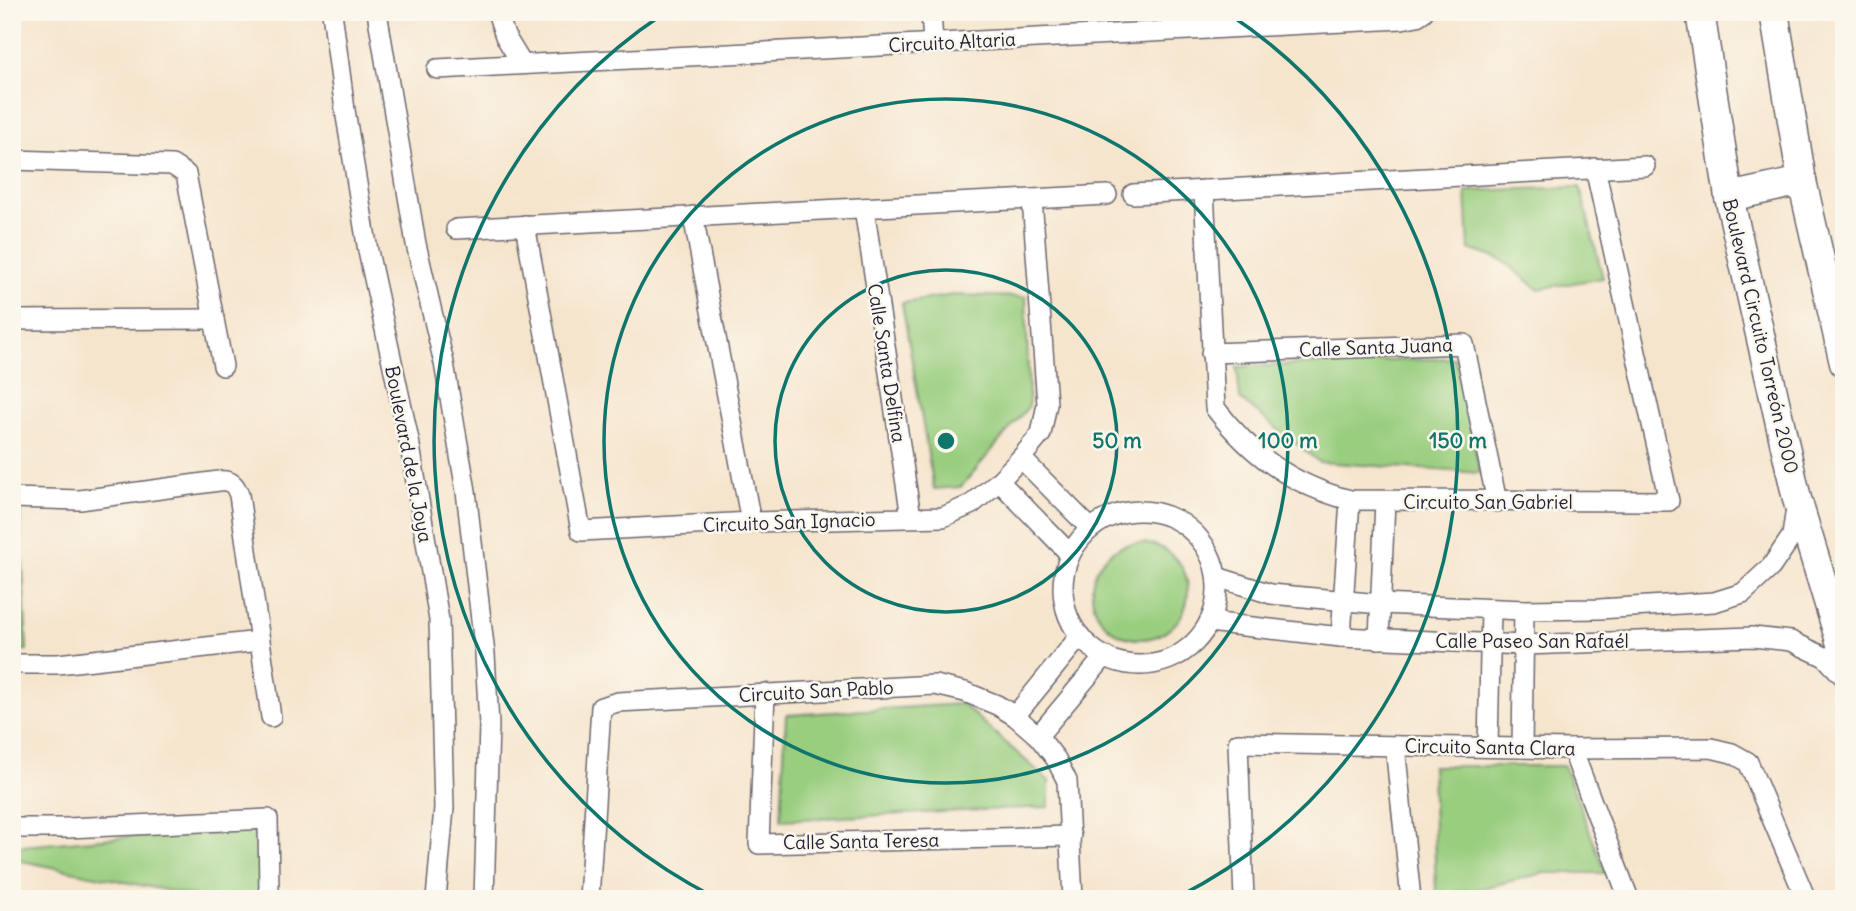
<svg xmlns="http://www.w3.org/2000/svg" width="1856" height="911" font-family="Delius,sans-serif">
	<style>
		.green { fill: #9ace7f; stroke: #5e785d; stroke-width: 2 }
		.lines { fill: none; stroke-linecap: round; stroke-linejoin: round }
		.minor-casing { stroke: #6c666e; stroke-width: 22 }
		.secondary-casing { stroke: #6c666e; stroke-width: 31 }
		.minor { stroke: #fff; stroke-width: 19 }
		.secondary { stroke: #fff; stroke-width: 28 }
		.ring { fill: none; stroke: #0f766e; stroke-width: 3.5 }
		.labels { text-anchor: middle; stroke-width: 5; stroke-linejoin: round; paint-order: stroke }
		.street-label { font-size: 19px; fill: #22223b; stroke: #fbf7ec }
		.centre { fill: #0f766e; stroke: #fbf7ec; stroke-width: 3.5 }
		.ring-label { font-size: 21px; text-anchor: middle; font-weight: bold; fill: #0f766e; stroke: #fbf7ec; stroke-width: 5; stroke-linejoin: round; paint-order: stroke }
	</style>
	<rect width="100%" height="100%" fill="#fbf7ec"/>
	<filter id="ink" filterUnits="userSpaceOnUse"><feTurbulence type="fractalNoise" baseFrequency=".0143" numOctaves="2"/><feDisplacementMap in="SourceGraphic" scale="14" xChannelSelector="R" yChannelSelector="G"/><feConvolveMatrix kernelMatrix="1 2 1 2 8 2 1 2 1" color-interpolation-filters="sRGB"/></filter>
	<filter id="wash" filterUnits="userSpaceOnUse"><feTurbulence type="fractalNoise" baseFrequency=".00686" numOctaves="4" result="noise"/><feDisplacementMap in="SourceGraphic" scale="28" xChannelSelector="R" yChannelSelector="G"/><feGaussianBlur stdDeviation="1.57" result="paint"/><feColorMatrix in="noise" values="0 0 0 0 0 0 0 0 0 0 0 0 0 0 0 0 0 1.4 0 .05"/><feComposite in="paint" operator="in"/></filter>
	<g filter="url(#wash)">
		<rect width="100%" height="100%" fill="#f6e5cd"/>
		<!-- green -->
		<g class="green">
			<polygon points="1580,187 1603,278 1538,289 1502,260 1469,249 1466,191"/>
			<polygon points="953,295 1026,297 1029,406 961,487 934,489 902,303"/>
			<polygon points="1455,358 1480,473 1319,462 1240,399 1237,367"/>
			<polygon points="12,510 20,510 27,650 12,650"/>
			<circle cx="1140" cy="591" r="48"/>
			<polygon points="962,704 1049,781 1049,807 781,820 786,715"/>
			<polygon points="1432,766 1564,766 1606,873 1543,873 1475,890 1436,893"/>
			<polygon points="262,825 258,899 209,899 12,859 12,847"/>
		</g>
	</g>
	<g filter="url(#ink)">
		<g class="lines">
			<defs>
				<g id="minor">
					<polyline points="332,12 345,110 368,251 409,440 439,620 444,808 436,899"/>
					<polyline points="377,12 416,244 444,363 466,491 485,654 489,725 484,899"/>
					<polyline points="497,12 505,36 522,64"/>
					<polyline points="931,12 933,43"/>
					<polyline points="437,69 1402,19 1417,16 1423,12"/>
					<polyline points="12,160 172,165 186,174 223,366"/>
					<path d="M1204 190 1215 408C1251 455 1292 485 1350 500L1669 501 1595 168"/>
					<polyline points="1133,194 1645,166"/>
					<polyline points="864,208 911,517"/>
					<polyline points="693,216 751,522"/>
					<polyline points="525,225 581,531 751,522 943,517 972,504 999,481 1021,458 1041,434 1047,404 1032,199"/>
					<polyline points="456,229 1107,195"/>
					<polyline points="12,320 214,319"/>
					<polyline points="1211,353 1464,344 1497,502"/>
					<polyline points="1021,458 1090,528"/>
					<polyline points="999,481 1070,554"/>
					<path d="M12 498 80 500 219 481C231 480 235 484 239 495L271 717"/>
					<circle cx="1140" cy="588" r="77"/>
					<polyline points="1217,577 1271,594 1380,604 1524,610 1599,609 1714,602 1743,593 1771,567 1792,536 1796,507"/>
					<polyline points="1209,622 1341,637 1524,645 1753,637 1791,641 1825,657 1844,677"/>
					<polyline points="1341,637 1350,500"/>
					<polyline points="1379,639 1385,501"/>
					<polyline points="12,664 58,664 259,641"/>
					<polyline points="765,693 759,844 1071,836"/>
					<polyline points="1015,716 1080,636"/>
					<polyline points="1038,736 1105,656"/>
					<polyline points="1395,746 1411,899"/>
					<polyline points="1488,747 1491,610"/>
					<polyline points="1522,748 1524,610"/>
					<polyline points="1572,749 1629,899"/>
					<polyline points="12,828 67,828 268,819 269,893"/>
					<polyline points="589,899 601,707 618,702 935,685 965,692 997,705 1015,716 1038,736 1056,759 1067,781 1073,899"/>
					<polyline points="1244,899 1238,743 1572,749 1711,748 1732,753 1748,762 1806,899"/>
				</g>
				<g id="secondary">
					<polyline points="1700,12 1729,197 1797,499 1844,654"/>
					<polyline points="1774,12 1802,181 1844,363"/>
					<polyline points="1729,197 1802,181"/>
				</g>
			</defs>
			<!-- minor casing -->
			<use href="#minor" class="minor-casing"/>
			<!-- secondary casing -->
			<use href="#secondary" class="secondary-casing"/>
			<!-- minor -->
			<use href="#minor" class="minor"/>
			<!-- secondary -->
			<use href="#secondary" class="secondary"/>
		</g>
	</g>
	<!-- distance rings -->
	<g class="ring">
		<circle cx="946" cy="441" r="171"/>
		<circle cx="946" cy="441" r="342"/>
		<path d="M714 897A512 512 0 0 1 663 14M1229 14A512 512 0 0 1 1178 897"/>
	</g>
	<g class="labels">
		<!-- street labels -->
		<g class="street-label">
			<text transform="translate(952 42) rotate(-3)" y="7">Circuito Altaria</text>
			<text transform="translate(1761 336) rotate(77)" y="7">Boulevard Circuito Torreón 2000</text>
			<text transform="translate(1376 347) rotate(-2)" y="7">Calle Santa Juana</text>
			<text transform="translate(887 363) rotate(81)" y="7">Calle Santa Delfina</text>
			<text transform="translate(409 454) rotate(79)" y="7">Boulevard de la Joya</text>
			<text x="1488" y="509">Circuito San Gabriel</text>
			<text transform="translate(789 522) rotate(-2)" y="7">Circuito San Ignacio</text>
			<text x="1532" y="648">Calle Paseo San Rafaél</text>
			<text transform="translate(816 691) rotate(-3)" y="7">Circuito San Pablo</text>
			<text transform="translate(1490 747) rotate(1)" y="7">Circuito Santa Clara</text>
			<text transform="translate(861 841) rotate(-1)" y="7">Calle Santa Teresa</text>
		</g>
	</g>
	<circle cx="946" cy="441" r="10" class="centre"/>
	<g class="ring-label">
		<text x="1117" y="448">50 m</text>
		<text x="1288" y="448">100 m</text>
		<text x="1458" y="448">150 m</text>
	</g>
	<!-- margin -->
	<rect width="1856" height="911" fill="none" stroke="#fbf7ec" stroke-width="42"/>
</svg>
